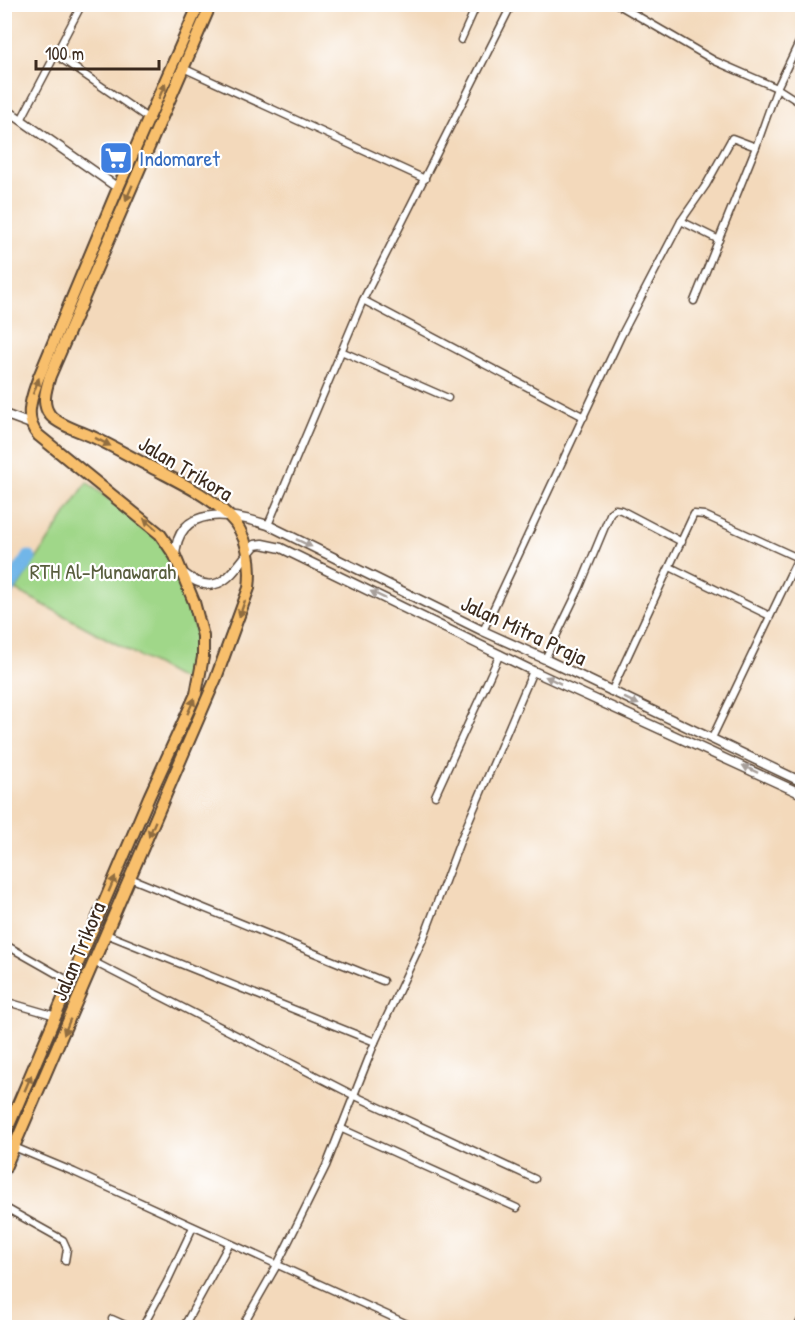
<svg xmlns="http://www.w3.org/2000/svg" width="807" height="1332" font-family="'Patrick Hand',sans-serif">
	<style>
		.green { fill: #a0d789; stroke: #6e8054; stroke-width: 1.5 }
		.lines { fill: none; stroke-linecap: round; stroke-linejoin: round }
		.stream { stroke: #71b6e8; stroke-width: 2 }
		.river { stroke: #71b6e8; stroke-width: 15 }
		.minor-casing { stroke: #574436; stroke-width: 9 }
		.tertiary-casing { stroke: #574436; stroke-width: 11 }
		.primary-casing { stroke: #574436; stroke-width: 14 }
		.minor { stroke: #fff; stroke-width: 6 }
		.tertiary { stroke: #fff; stroke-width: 8 }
		.primary { stroke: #f8bf6c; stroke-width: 10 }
		.oneway { fill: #906d41 }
		.oneway2 { fill: #a79f9a }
		.labels { text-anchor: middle; stroke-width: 4.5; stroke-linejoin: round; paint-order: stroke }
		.shop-label { font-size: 22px; fill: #366cbe; stroke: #fff; text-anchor: start }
		.street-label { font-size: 22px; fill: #3b2a1e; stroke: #fff }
		.park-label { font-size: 22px; fill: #595e3e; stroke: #fff }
	</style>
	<rect width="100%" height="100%" fill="#fff"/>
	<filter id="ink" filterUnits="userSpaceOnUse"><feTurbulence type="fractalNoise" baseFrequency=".0167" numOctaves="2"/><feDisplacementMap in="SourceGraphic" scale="12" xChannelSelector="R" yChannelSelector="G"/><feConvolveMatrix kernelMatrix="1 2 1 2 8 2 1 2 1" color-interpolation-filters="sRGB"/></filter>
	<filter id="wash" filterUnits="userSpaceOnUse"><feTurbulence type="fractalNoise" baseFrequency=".008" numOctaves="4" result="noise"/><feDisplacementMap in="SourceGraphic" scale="24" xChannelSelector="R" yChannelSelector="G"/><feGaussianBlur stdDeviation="1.35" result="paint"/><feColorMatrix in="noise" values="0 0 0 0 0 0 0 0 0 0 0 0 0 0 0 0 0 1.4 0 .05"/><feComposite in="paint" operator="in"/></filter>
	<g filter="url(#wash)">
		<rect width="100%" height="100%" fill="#f3d9bb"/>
		<!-- green -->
		<path class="green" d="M87 482C108 500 158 533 171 555 180 572 184 589 189 607 199 639 202 651 189 683L16 590Z"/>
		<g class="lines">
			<!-- stream -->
			<polyline class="stream" points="4,1184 17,1155"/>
			<!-- river -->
			<polyline class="river" points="4,594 29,558"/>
		</g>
	</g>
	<g filter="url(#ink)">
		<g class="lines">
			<defs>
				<g id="minor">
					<polyline points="617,4 715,61 777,88 802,104"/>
					<polyline points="461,40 477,4"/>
					<polyline points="56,55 149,119"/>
					<polyline points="183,68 425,179"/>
					<polyline points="21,120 82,4"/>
					<polyline points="681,221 719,240"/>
					<polyline points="363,300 584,417"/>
					<polyline points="694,301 756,147"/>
					<polyline points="341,351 448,398"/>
					<polyline points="268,525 363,300 512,4"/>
					<polyline points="670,567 770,616"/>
					<polyline points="483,631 621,336 681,221 706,185 732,138 756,147 777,88 802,36"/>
					<polyline points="545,659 579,589 611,512 615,509 621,510 682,542"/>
					<polyline points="611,692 692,518 694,514 704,515 798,558 712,738"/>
					<polyline points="435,796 500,654"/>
					<polyline points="130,878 383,981"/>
					<polyline points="106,934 375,1042"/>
					<polyline points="4,944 71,982"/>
					<polyline points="94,962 353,1095 535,1179"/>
					<polyline points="4,1001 56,1016"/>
					<polyline points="340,1128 517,1208"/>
					<polyline points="14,1147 74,1172 416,1328"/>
					<polyline points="4,1207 63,1240 67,1249 65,1261"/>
					<polyline points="112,1319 132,1328"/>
					<polyline points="142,1328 167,1282 193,1227"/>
					<polyline points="183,1328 229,1244"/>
					<polyline points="241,1328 277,1265 326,1166 375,1042 424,937 461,839 533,671"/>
					<polyline points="797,1328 802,1318"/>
				</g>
				<g id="tertiary">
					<polyline points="4,108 118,188"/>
					<polyline points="4,414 31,424"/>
					<path d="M175 556C178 502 233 514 268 525L483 631 545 659 802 782"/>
					<path d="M182 572C220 603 232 571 255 545L262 544 281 548 533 671 802 794"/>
				</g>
				<g id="primary">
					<path d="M4 1137 149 797 196 694 203 657V636L194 602 175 556 160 534 38 435C23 418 32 397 38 379L118 188 199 4"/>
					<path d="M4 1170 216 678 249 588C252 564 248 534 229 516 208 495 177 481 151 467 133 458 114 447 95 438 83 432 58 425 50 415 41 404 46 389 50 376L211 4"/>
				</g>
			</defs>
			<!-- minor casing -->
			<use href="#minor" class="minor-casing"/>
			<!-- tertiary casing -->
			<use href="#tertiary" class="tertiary-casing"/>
			<!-- primary casing -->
			<use href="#primary" class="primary-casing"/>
			<!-- minor -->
			<use href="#minor" class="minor"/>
			<!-- tertiary -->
			<use href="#tertiary" class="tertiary"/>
			<!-- primary -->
			<use href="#primary" class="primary"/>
		</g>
		<!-- one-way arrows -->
		<defs><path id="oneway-solid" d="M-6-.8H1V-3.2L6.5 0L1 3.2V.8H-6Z" transform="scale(1.5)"/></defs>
		<g class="oneway">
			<use href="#oneway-solid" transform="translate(162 91) rotate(-67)"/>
			<use href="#oneway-solid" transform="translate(129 193) rotate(113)"/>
			<use href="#oneway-solid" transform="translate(36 386) rotate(-70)"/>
			<use href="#oneway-solid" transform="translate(103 442) rotate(27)"/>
			<use href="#oneway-solid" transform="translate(150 524) rotate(-139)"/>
			<use href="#oneway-solid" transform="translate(242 609) rotate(109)"/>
			<use href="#oneway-solid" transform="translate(191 706) rotate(-66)"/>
			<use href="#oneway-solid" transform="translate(152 829) rotate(113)"/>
			<use href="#oneway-solid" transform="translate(112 884) rotate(-67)"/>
			<use href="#oneway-solid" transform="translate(67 1027) rotate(112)"/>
			<use href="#oneway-solid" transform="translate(28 1083) rotate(-67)"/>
		</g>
		<g class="oneway2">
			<use href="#oneway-solid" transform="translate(304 543) rotate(26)"/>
			<use href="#oneway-solid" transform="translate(378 595) rotate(-154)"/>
			<use href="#oneway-solid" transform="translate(553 680) rotate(-155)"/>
			<use href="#oneway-solid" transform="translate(631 701) rotate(25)"/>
			<use href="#oneway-solid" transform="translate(750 769) rotate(-154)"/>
		</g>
	</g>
	<!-- icons -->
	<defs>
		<symbol id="supermarket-square" viewBox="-11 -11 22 22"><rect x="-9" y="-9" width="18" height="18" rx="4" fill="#3f7fe0" stroke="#fff"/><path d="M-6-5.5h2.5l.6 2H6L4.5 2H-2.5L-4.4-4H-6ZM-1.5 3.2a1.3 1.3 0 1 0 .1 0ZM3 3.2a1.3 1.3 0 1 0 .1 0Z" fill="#fff"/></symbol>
	</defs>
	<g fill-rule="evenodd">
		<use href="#supermarket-square" x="97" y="139" width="38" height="38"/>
	</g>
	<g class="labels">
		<!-- shop labels -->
		<g class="shop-label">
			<text x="139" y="166">Indomaret</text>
		</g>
		<!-- street labels -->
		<g class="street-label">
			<text transform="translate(186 468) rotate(31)" y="8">Jalan Trikora</text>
			<text transform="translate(524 630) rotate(25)" y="8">Jalan Mitra Praja</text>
			<text transform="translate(78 951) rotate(-67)" y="8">Jalan Trikora</text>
		</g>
		<!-- park labels -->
		<g class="park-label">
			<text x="103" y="579">RTH Al-Munawarah</text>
		</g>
	</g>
	<!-- margin -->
	<rect width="807" height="1332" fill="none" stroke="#fff" stroke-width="24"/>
	<!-- scale -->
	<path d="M36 60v9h123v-9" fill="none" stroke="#3b2a1e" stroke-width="3"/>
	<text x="45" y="60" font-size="18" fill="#3b2a1e" stroke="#ffffff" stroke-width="4.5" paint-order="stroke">100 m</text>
</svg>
